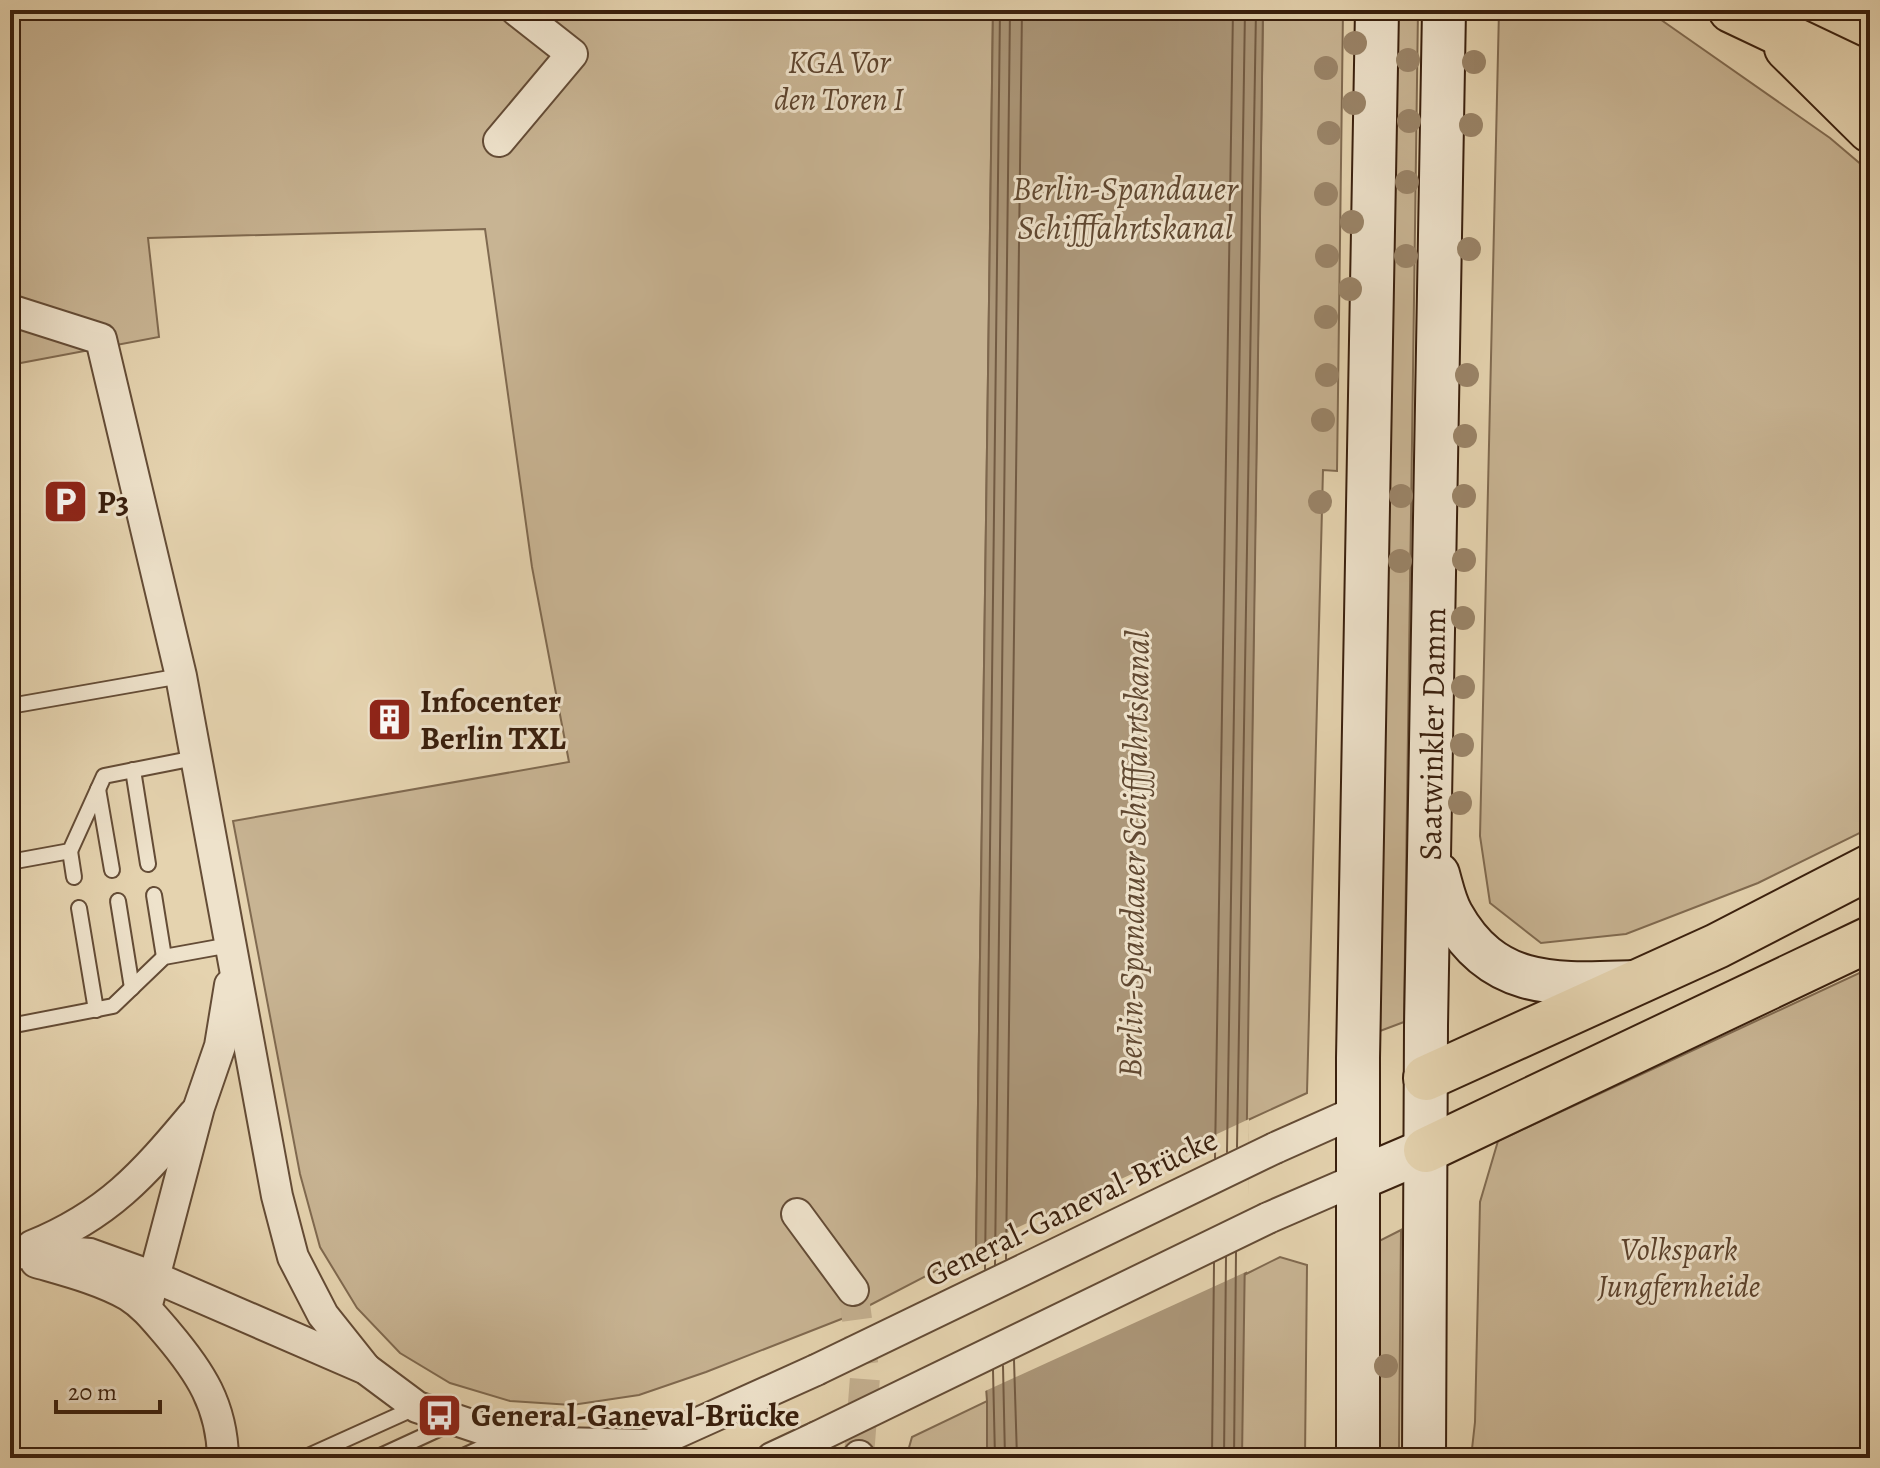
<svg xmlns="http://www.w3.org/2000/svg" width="1880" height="1468" font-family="Alegreya,serif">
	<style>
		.green { fill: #c8b493; stroke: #806a50; stroke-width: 2 }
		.water { fill: #ab9678; stroke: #7d664d; stroke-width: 2 }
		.pier { fill: #e5d3af }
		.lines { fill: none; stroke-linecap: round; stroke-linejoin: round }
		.shore { stroke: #725a42; stroke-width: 2 }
		.street-tunnel { stroke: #c3af8f; stroke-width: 30; stroke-dasharray: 30 15; stroke-linecap: butt }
		.lane-casing { stroke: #644c36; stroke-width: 18 }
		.street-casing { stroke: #644c36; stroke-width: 34 }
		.secondary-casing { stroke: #391f0d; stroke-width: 46 }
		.highway-casing { stroke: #391f0d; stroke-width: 48 }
		.lane { stroke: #eee2cb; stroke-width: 14 }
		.street { stroke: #eee2cb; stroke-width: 30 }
		.secondary { stroke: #eee2cb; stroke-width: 42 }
		.highway { stroke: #e5d3af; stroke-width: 44 }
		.street-bridge-casing { stroke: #644c36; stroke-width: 34; stroke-linecap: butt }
		.street-bridge { stroke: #eee2cb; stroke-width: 30 }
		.tree { fill: #9a8468 }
		.labels { text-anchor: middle; stroke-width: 6; stroke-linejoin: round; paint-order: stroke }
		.park-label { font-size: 32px; font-style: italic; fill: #5d442e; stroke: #eee2cb }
		.poi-label { font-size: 32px; font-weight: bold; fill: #391f0d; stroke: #eee2cb; text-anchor: start }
		.street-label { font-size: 32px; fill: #391f0d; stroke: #eee2cb }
		.water-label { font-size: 34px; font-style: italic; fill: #614932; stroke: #eee2cb }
	</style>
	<rect width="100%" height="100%" fill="#e5d3af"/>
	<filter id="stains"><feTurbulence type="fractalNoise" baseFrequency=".0025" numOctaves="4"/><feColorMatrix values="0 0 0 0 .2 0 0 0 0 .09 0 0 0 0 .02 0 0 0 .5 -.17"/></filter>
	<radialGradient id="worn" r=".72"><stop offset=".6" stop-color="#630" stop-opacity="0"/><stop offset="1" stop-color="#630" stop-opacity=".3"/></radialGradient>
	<!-- green -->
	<g class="green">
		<polygon points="10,10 993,10 976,1250 849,1316 706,1372 639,1395 572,1405 510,1401 450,1383 400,1353 357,1308 320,1247 300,1174 233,821 569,762 532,567 485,229 148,238 159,337 10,365"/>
		<polygon points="1263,10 1343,10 1337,471 1323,470 1307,1093 1248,1120 1246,1274 1280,1257 1307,1265 1305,1458 1241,1458"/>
		<polygon points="1397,10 1418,10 1404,1022 1380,1031"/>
		<polygon points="1499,10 1643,10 1657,17 1830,138 1870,172 1870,828 1758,883 1626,934 1541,943 1490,903 1480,836"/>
		<polygon points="1870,968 1870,1458 1471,1458 1475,1422 1480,1202 1498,1141"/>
		<polygon points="1401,1230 1399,1449 1396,1452 1375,1450 1379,1241"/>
		<polygon points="987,1401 987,1458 906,1458 912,1437"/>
	</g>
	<!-- water -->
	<polygon class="water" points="993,10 1263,10 1242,1458 987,1458 987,1401 976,1250"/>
	<!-- pier -->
	<polygon class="pier" points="1249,1119 1248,1271 983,1392 972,1249"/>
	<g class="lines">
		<!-- shore -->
		<g class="shore">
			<polyline points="1237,1147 1256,10"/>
			<polyline points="1227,1152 1245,10"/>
			<polyline points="1215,1158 1233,10"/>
			<polyline points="1006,1259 1022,10"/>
			<polyline points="995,1265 1010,10"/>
			<polyline points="985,1269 1000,10"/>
			<polyline points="1014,1360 1017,1458"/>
			<polyline points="1003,1366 1005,1458"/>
			<polyline points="993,1370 995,1458"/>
			<polyline points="1212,1458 1214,1263"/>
			<polyline points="1224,1458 1226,1257"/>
			<polyline points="1234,1458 1236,1252"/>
		</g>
		<!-- street-tunnel -->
		<polyline class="street-tunnel" points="853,1290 865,1377 859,1456"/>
		<defs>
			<g id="lane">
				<polyline points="10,706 181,676"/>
				<polyline points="133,770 148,864"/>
				<polyline points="98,789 112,870"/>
				<polyline points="70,851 74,877"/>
				<polyline points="10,862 70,851 104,776 195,758"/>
				<polyline points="154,895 164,957"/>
				<polyline points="118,901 132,988"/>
				<polyline points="79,908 96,1010"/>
				<polyline points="10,1026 113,1006 164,957 230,945"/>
				<polyline points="304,1458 417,1407"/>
				<polyline points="376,1458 452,1423"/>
				<polyline points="459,1458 503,1438"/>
			</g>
			<g id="street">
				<polyline points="499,141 572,54 516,10"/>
				<polyline points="10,310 101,339 181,676 277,1196 293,1257 323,1315 366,1369"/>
				<polyline points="1275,1148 1358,1111"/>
				<polyline points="797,1214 853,1290"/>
				<polyline points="1268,1218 1358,1179"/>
				<path d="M32 1246C108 1215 143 1175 194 1114"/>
				<polyline points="10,1254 51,1251 90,1254 154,1277 366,1369 417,1407 507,1437 558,1443 651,1445"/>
				<path d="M36 1262C67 1271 99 1279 128 1295 144 1305 155 1319 167 1333 200 1372 222 1405 223 1458"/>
				<polyline points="146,1308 199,1107 220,1046 230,985"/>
				<polyline points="634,1452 816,1370"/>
				<polyline points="772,1458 817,1437"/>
				<polyline points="859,1458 859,1456"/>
			</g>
			<g id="secondary">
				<path d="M1438 874C1442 888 1445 903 1452 915 1495 992 1560 984 1636 982"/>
				<polyline points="1358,1179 1426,1150"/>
				<polyline points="1358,1458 1358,1058 1377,10"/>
				<polyline points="1424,1458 1426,1026 1444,10"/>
			</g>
			<g id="highway">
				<polyline points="1731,10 1870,76"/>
				<polyline points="1787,48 1870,130"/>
				<polyline points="1426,1078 1717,946 1870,867"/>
				<polyline points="1426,1150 1870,939"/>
			</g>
		</defs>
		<!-- lane casing -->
		<use href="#lane" class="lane-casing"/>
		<!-- street casing -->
		<use href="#street" class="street-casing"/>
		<!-- secondary casing -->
		<use href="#secondary" class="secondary-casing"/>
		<!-- highway casing -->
		<use href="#highway" class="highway-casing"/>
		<!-- lane -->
		<use href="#lane" class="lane"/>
		<!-- street -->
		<use href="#street" class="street"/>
		<!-- secondary -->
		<use href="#secondary" class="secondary"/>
		<!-- highway -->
		<use href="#highway" class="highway"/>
		<defs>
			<g id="street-bridge">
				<polyline points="816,1370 1275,1148"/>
				<polyline points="817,1437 1268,1218"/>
			</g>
		</defs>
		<!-- street-bridge casing -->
		<use href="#street-bridge" class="street-bridge-casing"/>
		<!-- street-bridge -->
		<use href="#street-bridge" class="street-bridge"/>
	</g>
	<!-- trees -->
	<g class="tree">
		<circle cx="1355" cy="43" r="12"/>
		<circle cx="1408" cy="60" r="12"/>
		<circle cx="1474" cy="62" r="12"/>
		<circle cx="1326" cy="68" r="12"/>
		<circle cx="1354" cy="103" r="12"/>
		<circle cx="1409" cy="121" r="12"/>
		<circle cx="1471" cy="125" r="12"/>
		<circle cx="1329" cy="133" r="12"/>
		<circle cx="1407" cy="182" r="12"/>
		<circle cx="1326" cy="194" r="12"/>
		<circle cx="1352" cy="222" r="12"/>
		<circle cx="1469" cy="249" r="12"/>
		<circle cx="1327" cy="256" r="12"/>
		<circle cx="1406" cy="256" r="12"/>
		<circle cx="1350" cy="289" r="12"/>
		<circle cx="1326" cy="317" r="12"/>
		<circle cx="1327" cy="375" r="12"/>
		<circle cx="1467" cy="375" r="12"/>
		<circle cx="1323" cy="420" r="12"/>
		<circle cx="1465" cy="436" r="12"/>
		<circle cx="1401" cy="496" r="12"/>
		<circle cx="1464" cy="496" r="12"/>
		<circle cx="1320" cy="502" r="12"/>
		<circle cx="1464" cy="560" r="12"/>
		<circle cx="1400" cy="561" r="12"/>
		<circle cx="1463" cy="618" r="12"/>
		<circle cx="1463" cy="687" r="12"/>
		<circle cx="1462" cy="745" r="12"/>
		<circle cx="1460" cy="803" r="12"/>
		<circle cx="1386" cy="1366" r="12"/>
	</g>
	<!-- icons -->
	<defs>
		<symbol id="parking-square" viewBox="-11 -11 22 22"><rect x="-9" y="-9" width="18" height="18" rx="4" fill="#8f2418" stroke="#eee2cb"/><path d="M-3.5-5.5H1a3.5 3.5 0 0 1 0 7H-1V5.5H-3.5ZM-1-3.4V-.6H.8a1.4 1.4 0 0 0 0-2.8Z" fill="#fff"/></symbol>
		<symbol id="building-square" viewBox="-11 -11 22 22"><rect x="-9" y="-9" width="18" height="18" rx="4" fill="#8f2418" stroke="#eee2cb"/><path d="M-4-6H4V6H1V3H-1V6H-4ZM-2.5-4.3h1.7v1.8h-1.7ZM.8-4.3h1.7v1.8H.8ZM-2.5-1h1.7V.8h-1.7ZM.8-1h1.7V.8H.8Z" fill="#fff"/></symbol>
		<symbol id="bus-square" viewBox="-11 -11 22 22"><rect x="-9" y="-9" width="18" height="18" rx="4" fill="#8f2418" stroke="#eee2cb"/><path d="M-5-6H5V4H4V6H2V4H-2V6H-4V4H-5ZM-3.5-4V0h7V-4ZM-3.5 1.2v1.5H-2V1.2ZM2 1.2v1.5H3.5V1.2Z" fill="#fff"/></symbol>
	</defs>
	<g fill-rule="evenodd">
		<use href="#parking-square" x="40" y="476" width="51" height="51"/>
		<use href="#building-square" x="364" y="694" width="51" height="51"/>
		<use href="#bus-square" x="414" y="1390" width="51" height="51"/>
	</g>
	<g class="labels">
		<!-- park labels -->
		<g class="park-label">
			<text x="839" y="73">KGA Vor<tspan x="839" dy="37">den Toren I</tspan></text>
			<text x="1679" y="1260">Volkspark<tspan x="1679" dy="37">Jungfernheide</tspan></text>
		</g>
		<!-- poi labels -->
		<g class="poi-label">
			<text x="97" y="513">P3</text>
			<text x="420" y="712">Infocenter<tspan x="420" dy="37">Berlin TXL</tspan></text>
			<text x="471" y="1426">General-Ganeval-Brücke</text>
		</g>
		<!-- street labels -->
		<g class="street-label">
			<text transform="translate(1432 734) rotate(-89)" y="11">Saatwinkler Damm</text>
			<text transform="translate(1071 1207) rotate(-26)" y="11">General-Ganeval-Brücke</text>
		</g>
		<!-- water labels -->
		<g class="water-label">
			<text x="1125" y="200">Berlin-Spandauer<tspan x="1125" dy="39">Schifffahrtskanal</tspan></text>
			<text transform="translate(1133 854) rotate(-89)" y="12">Berlin-Spandauer Schifffahrtskanal</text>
		</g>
	</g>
	<!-- margin -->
	<rect width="1880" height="1468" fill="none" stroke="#e5d3af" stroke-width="40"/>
	<rect x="12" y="12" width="1856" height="1444" fill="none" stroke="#391f0d" stroke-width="4"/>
	<rect x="20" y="20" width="1840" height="1428" fill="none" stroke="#391f0d" stroke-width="2"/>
	<!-- scale -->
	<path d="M56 1400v12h104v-12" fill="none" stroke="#391f0d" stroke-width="4"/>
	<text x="68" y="1400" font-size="24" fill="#391f0d" stroke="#eee2cb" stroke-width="6" paint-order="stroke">20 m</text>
	<rect width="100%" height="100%" filter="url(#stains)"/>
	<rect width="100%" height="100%" fill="url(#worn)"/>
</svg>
